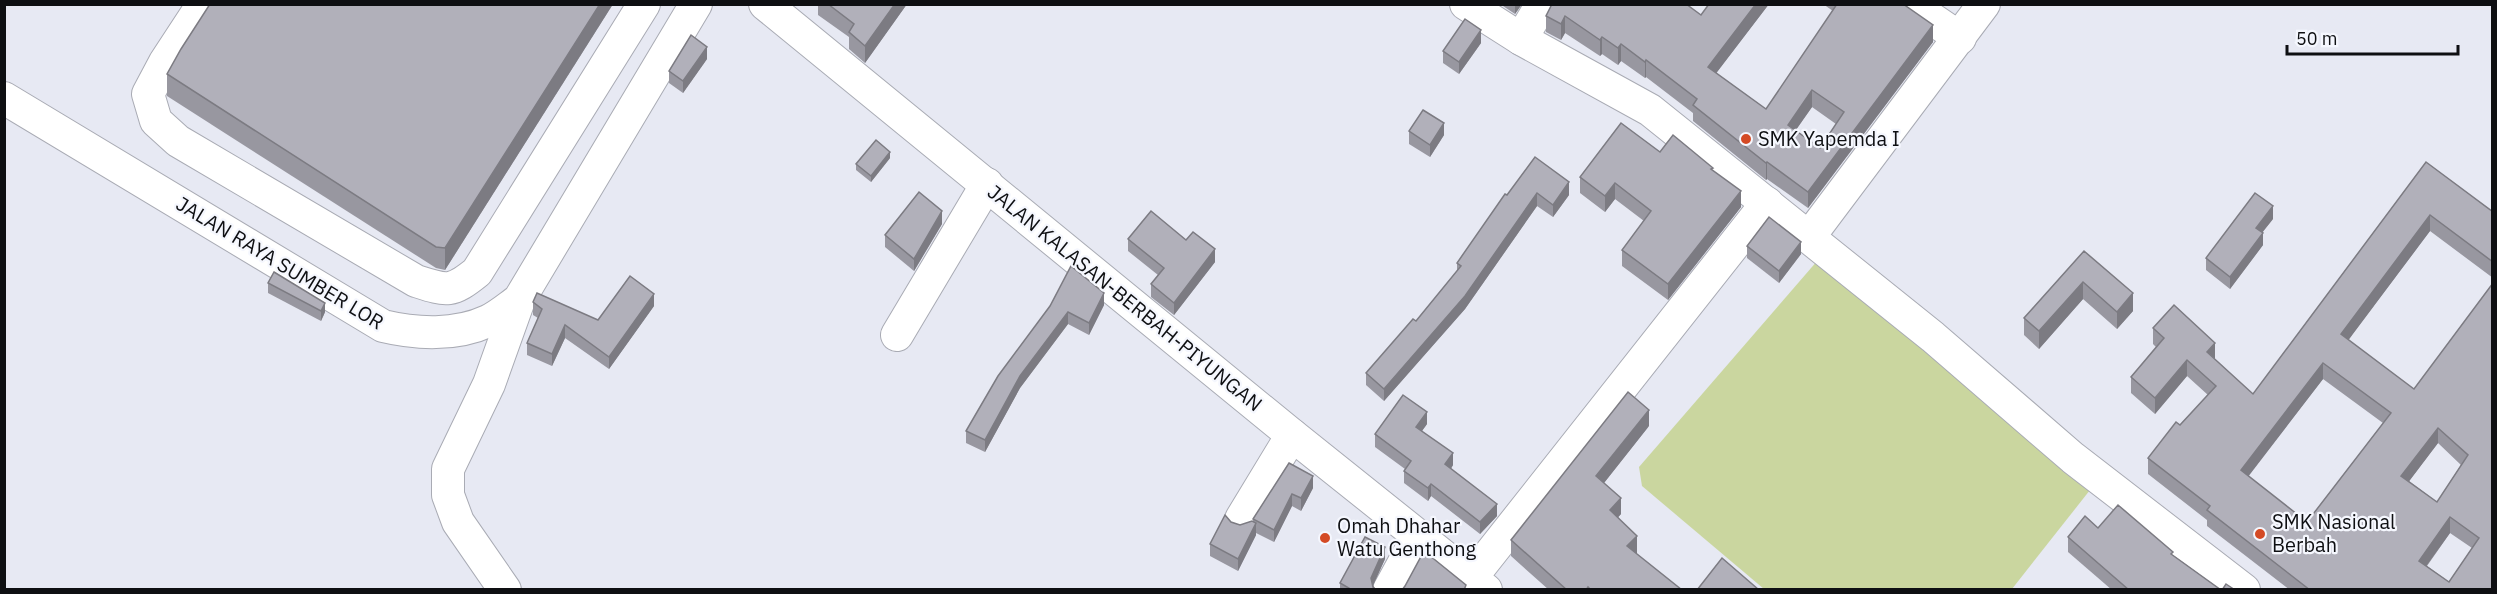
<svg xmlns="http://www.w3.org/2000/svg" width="2497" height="594" font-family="'IBM Plex Sans',sans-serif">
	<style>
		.green { fill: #cad69f }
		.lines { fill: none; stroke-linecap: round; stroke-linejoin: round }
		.minor-casing { stroke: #a9abb4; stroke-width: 34 }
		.minor { stroke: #fff; stroke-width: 32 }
		.wall { fill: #9897a0; fill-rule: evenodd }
		.shaded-wall { fill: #7c7b82 }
		.building { fill: #b1b0ba; stroke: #7c7b82; stroke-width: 1.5; fill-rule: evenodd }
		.poi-dot { fill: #d44a25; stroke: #f5f7fe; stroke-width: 2 }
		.labels { text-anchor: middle; stroke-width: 4.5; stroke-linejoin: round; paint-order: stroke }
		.poi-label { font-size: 20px; fill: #0e0f12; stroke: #f5f7fe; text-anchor: start }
		.street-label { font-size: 20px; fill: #0e0f12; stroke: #f5f7fe }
	</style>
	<rect width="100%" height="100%" fill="#e7e9f3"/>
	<!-- green -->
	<polygon class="green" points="1818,260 2090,490 2012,589 1764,589 1642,486 1639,467"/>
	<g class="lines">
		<defs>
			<g id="minor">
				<path d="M203 4 165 62 148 94 156 121 178 141 416 281C447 291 451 293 477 272L644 4"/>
				<polyline points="765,4 1292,435 1486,590"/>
				<polyline points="1466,4 1521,39 1650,110 1933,337 2073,458 2244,590"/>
				<polyline points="1910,4 1960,38"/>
				<polyline points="1521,39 1542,4"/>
				<path d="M4 98 383 326C416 334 456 336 488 321 499 316 509 307 519 300L696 4"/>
				<polyline points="1809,237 1984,4"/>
				<polyline points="897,335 987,184"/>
				<polyline points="1241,519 1292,435"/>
				<polyline points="1471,578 1767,203"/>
				<polyline points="505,590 458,522 448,495 448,469 489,384 519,300"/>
				<polyline points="1389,590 1418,537"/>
			</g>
		</defs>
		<!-- minor casing -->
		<use href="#minor" class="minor-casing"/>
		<!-- minor -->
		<use href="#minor" class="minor"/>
	</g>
	<!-- wall -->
	<g class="wall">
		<polygon points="613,4 445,270 436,268 167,96 167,74"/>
		<polygon points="818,4 907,4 865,63 849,49 849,37 818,15"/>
		<polygon points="1500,4 1522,4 1515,14"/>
		<path d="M1769 4 1716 73 1766 109 1833 11 1823 4H1903L1933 42 1808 208 1767 179 1766 180 1693 121V113L1646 77 1645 78 1621 61 1618 65 1602 54 1600 56 1565 33 1561 40 1546 32V16L1701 15ZM1812 107 1836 124 1820 148 1796 130Z"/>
		<polygon points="1481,43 1459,74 1443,63 1443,51"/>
		<polygon points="707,59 683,93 669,83 669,71"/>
		<polygon points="1409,131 1444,135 1430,157 1409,144"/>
		<polygon points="1660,152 1713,171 1741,207 1668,300 1622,266 1622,250 1644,221 1615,199 1605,212 1580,193 1580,177"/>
		<polygon points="1535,157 1569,195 1553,217 1537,206 1465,309 1384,401 1366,385 1366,373 1416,321 1457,271 1457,263"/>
		<polygon points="890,158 871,182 856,170 856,164"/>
		<path d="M2426 162 2493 212V278L2430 231 2348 340 2414 389 2493 283V590H2290L2207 526V520L2148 474V458L2208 395 2187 376 2155 414 2131 393V377L2156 347 2153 344V328L2215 359 2253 394ZM2323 379 2383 423 2307 522 2248 476ZM2438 443 2461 465 2437 502 2409 481ZM2450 533 2472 548 2449 582 2427 566Z"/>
		<polygon points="2273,219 2262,233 2263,245 2230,289 2206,270 2206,258"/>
		<polygon points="942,224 914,271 885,247 885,235"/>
		<polygon points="1128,239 1215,262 1174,315 1151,297 1151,284 1158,275 1128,251"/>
		<polygon points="1747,246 1801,254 1779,283 1747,258"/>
		<polygon points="2084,251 2133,311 2117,329 2083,299 2039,349 2024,335 2024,318"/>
		<polygon points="268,283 325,312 321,321 268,293"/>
		<polygon points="533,302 598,320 654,306 609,369 565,338 552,366 527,355 527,343 538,318 533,315"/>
		<polygon points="1104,305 1089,335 1068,324 1020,388 985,452 966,443 966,431 1050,306"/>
		<polygon points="1427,424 1422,431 1453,465 1451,469 1497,516 1480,534 1431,496 1428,501 1404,483 1404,471 1405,469 1375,447 1375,434"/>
		<polygon points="1649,426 1604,483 1621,514 1618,517 1637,553 1636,554 1682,590 1549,590 1511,556 1511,540"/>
		<polygon points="1289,463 1313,488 1301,511 1292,506 1274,542 1256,533 1256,535 1238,571 1210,556 1210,544 1231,522 1240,525 1253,522 1253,519"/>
		<polygon points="2098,528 2173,555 2221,590 2112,590 2068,552 2068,537"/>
		<polygon points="1385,559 1373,585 1376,590 1340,590 1340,583"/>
	</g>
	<!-- shaded-wall -->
	<g class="shaded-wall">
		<polygon points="600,4 613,4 445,270 445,248"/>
		<polygon points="895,4 907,4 865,63 865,46"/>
		<polygon points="1515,4 1522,4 1515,14"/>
		<polygon points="1756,4 1769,4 1708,84 1708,67"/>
		<polygon points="1565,16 1565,33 1561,40 1561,24"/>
		<polygon points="1933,25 1933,42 1808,208 1808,192"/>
		<polygon points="1481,30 1481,43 1459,74 1459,62"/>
		<polygon points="1602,37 1602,54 1600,56 1600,40"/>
		<polygon points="1621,44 1621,61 1618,65 1618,48"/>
		<polygon points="707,47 707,59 683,93 683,81"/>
		<polygon points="1646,60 1646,77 1645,78 1645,62"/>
		<polygon points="1812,90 1812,107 1788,141 1788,125"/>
		<polygon points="1444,123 1444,135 1430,157 1430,145"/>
		<polygon points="890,152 890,158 871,182 871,176"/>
		<polygon points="1767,162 1767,179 1766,180 1766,163"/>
		<polygon points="1569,182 1569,195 1553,217 1553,205"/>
		<polygon points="1615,183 1615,199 1605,212 1605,196"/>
		<polygon points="1741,191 1741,207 1668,300 1668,284"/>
		<polygon points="1537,193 1537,206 1465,309 1384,401 1384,389"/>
		<polygon points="2273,206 2273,219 2256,240 2256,228"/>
		<polygon points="942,211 942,224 914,271 914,259"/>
		<polygon points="2430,215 2430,231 2341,350 2341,334"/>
		<polygon points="2263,233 2263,245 2230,289 2230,277"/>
		<polygon points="1801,242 1801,254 1779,283 1779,271"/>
		<polygon points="1215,249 1215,262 1174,315 1174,303"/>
		<polygon points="2083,282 2083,299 2039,349 2039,331"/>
		<polygon points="1104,293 1104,305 1089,335 1089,323"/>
		<polygon points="2133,293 2133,311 2117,329 2117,312"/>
		<polygon points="654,294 654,306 609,369 609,357"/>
		<polygon points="325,303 325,312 321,321 321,311"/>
		<polygon points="1068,312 1068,324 1020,388 985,452 985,440 1020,376"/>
		<polygon points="565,325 565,338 552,366 552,354"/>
		<polygon points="2215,343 2215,359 2207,352"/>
		<polygon points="2187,360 2187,376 2155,414 2155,398"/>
		<polygon points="2323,363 2323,379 2241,486 2241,470"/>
		<polygon points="1649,410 1649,426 1596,493 1596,476"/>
		<polygon points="1427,412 1427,424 1416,439 1416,427"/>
		<polygon points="2438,428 2438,443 2401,492 2401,476"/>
		<polygon points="1453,453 1453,465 1445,477 1445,464"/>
		<polygon points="1313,476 1313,488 1301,511 1301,498"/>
		<polygon points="1431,484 1431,496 1428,501 1428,488"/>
		<polygon points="1292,494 1292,506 1274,542 1274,530"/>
		<polygon points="1621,498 1621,514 1610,526 1610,510"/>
		<polygon points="1497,504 1497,516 1480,534 1480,522"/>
		<polygon points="2450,517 2450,533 2419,576 2419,561"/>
		<polygon points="1256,523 1256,535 1238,571 1238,559"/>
		<polygon points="1637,536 1637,553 1627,563 1627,546"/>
		<polygon points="1385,547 1385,559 1371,590 1371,578"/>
	</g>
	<!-- building -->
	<g class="building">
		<polygon points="210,4 600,4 445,248 436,247 167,74 181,49"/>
		<polygon points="828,4 895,4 865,46 849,32 854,24"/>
		<path d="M1552 4H1686L1701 15 1709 4H1756L1708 67 1766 109 1837 4H1903L1933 25 1808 192 1767 162 1766 163 1693 105 1697 99 1646 60 1645 62 1621 44 1618 48 1602 37 1600 40 1565 16 1561 24 1546 16ZM1812 90 1844 112 1820 148 1788 125Z"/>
		<polygon points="1465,19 1481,30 1459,62 1443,51"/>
		<polygon points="691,35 707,47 683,81 669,71"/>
		<polygon points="1423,110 1444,123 1430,145 1409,131"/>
		<polygon points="1621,123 1660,152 1673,135 1713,168 1711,169 1741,191 1668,284 1622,250 1651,211 1615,183 1605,196 1580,177"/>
		<polygon points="876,140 890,152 871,176 856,164"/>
		<polygon points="1535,157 1569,182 1553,205 1537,193 1465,296 1384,389 1366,373 1413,319 1416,321 1461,266 1457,263 1505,194 1507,195"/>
		<path d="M2426 162 2493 212V262L2430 215 2341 334 2414 389 2493 283V590H2310L2207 510 2210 506 2148 458 2176 422 2180 425 2216 386 2187 360 2155 398 2131 377 2164 338 2153 328 2174 305 2215 343 2207 352 2253 394ZM2323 363 2391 413 2307 522 2241 470ZM2438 428 2468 455 2437 502 2401 476ZM2450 517 2479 538 2449 582 2419 561Z"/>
		<polygon points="919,192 942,211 914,259 885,235"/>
		<polygon points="2255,193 2273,206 2256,228 2263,233 2230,277 2206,258"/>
		<polygon points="1151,211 1186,240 1193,232 1215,249 1174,303 1151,284 1164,268 1128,239"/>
		<polygon points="1769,217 1801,242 1779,271 1747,246"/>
		<polygon points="2084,251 2133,293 2117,312 2083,282 2039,331 2024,318"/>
		<polygon points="1071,266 1104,293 1089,323 1068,312 1020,376 985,440 966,431 998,376 1050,306"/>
		<polygon points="274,272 325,303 321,311 268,283"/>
		<polygon points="630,276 654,294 609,357 565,325 552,354 527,343 542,309 533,302 537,293 598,320"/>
		<polygon points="1628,392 1649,410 1596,476 1621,498 1610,510 1637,536 1627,546 1682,590 1591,590 1588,587 1586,590 1567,590 1511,540"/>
		<polygon points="1403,395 1427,412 1416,427 1453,453 1445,464 1497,504 1480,522 1431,484 1428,488 1404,471 1411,461 1375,434"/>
		<polygon points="1289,463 1313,476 1301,498 1292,494 1274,530 1253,519"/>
		<polygon points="2118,505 2173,552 2171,554 2221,590 2129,590 2068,537 2085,516 2098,528"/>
		<polygon points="1225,515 1231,522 1240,525 1252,521 1256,523 1238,559 1210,544"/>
		<polygon points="1365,537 1385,547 1371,578 1373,587 1376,590 1352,590 1340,583"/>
		<polygon points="1424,551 1466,585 1464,590 1402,590 1405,586"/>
		<polygon points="1722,558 1759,590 1697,590"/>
		<polygon points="2226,584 2235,590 2222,590"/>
	</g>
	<!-- markers -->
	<g class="poi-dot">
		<circle cx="1746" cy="139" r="6"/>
		<circle cx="2260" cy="534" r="6"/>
		<circle cx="1325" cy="538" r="6"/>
	</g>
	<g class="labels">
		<!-- poi labels -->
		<g class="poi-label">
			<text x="1758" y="146">SMK Yapemda I</text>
			<text x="2272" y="529">SMK Nasional<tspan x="2272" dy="23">Berbah</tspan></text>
			<text x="1337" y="533">Omah Dhahar<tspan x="1337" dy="23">Watu Genthong</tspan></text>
		</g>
		<!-- street labels -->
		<g class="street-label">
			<text transform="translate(280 263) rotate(31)" y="7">JALAN RAYA SUMBER LOR</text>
			<text transform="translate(1125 298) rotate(39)" y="7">JALAN KALASAN-BERBAH-PIYUNGAN</text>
		</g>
	</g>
	<!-- border -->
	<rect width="2497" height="594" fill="none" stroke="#0e0f12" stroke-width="12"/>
	<!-- scale -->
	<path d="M2287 45v9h171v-9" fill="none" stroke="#0e0f12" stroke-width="3"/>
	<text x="2296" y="45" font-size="18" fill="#0e0f12" stroke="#f5f7fe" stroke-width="4.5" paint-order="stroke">50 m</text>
</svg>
